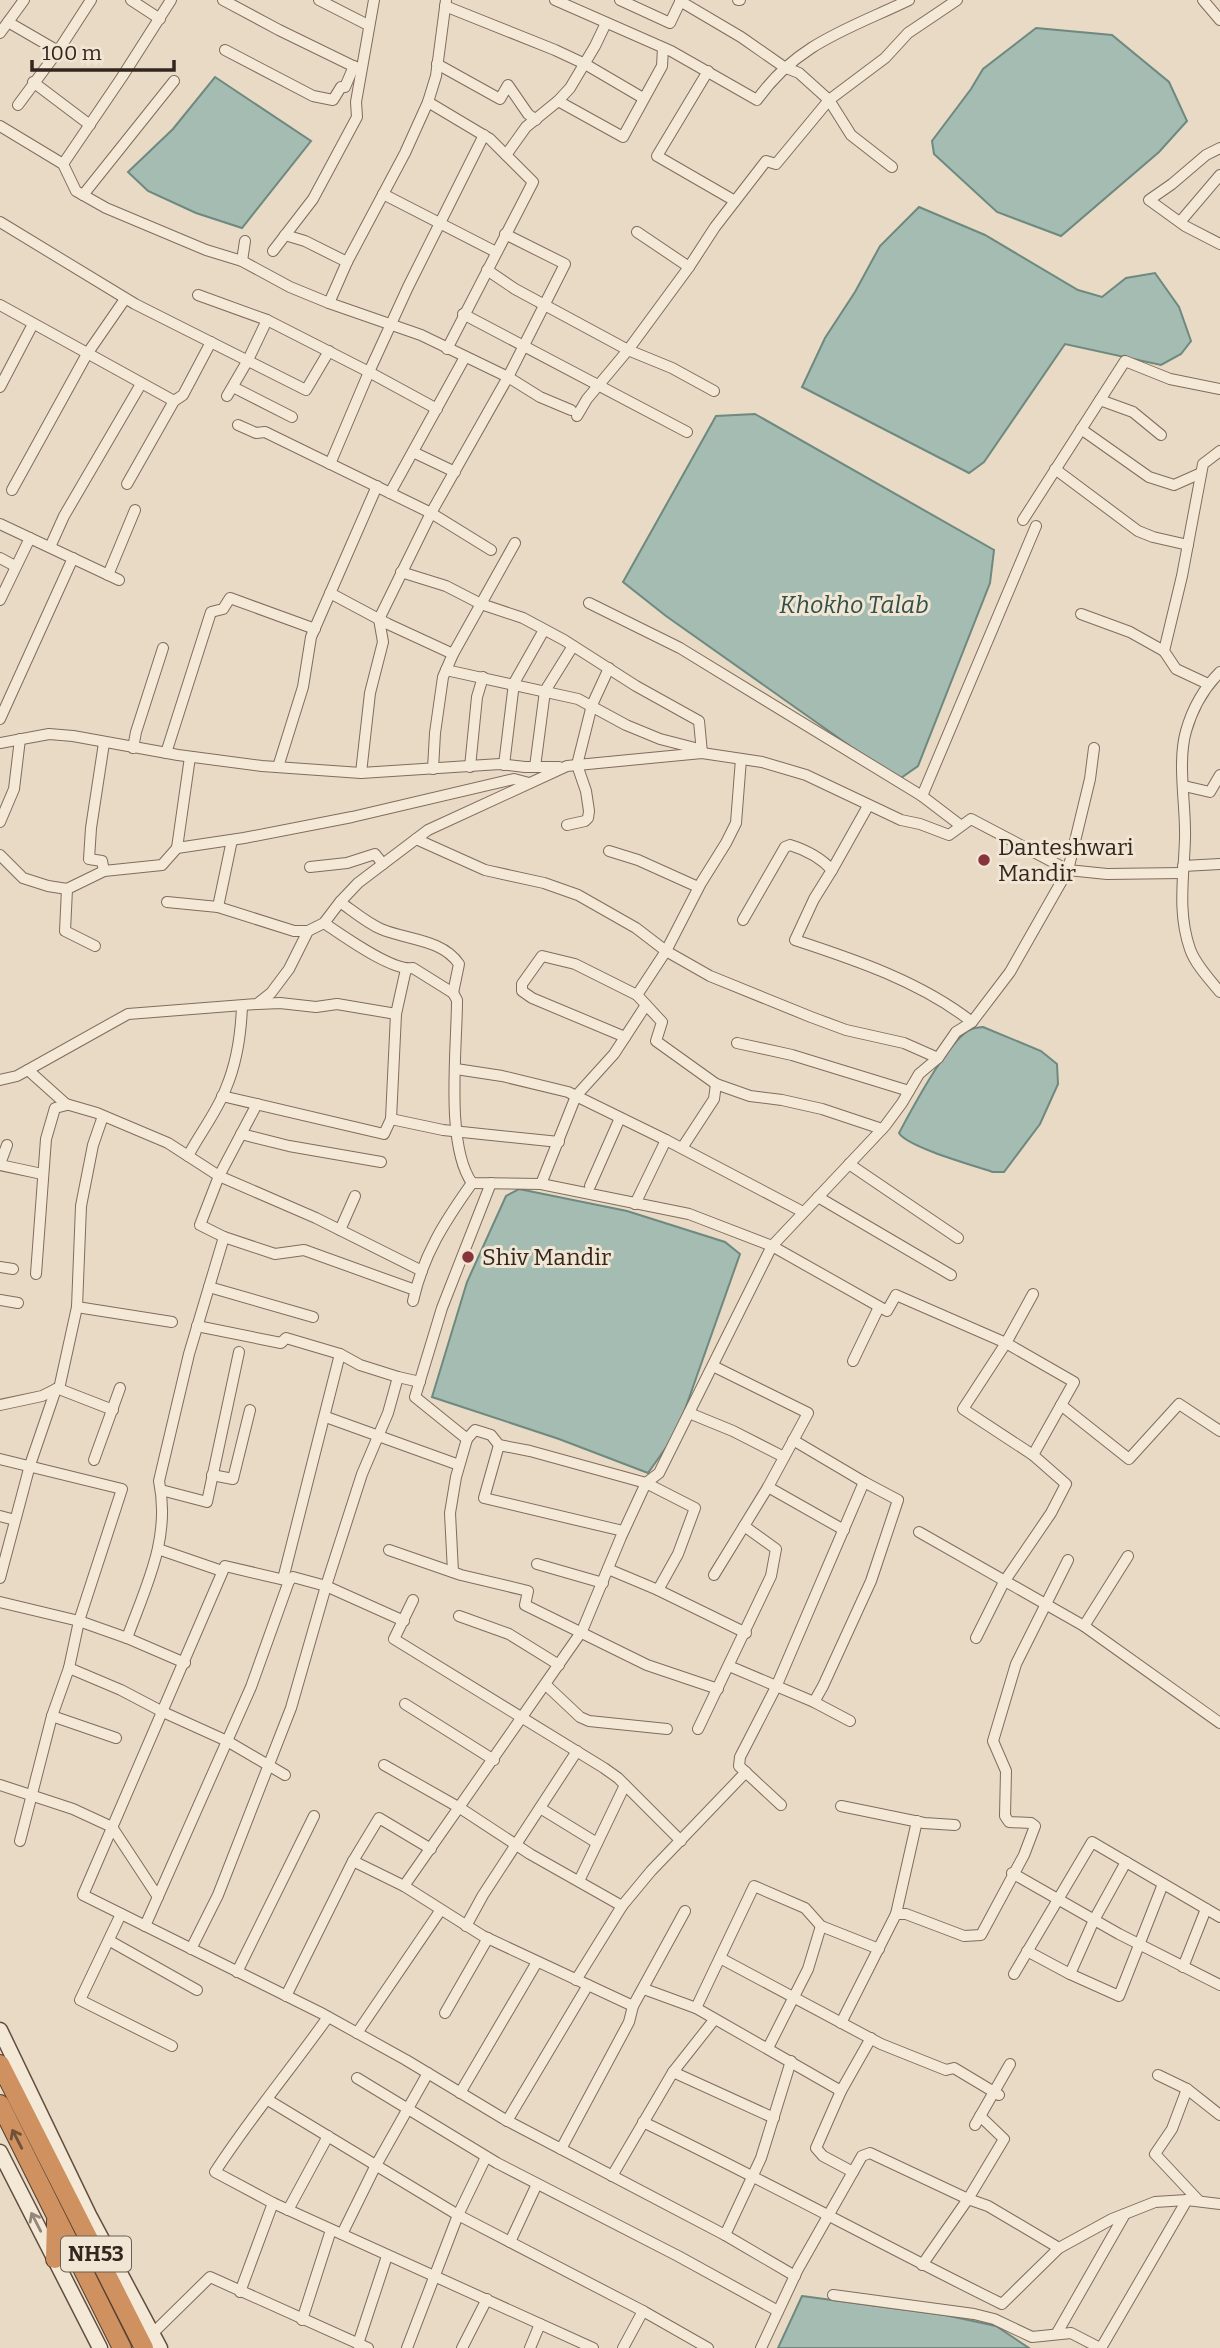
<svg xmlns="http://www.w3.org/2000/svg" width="1220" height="2348" font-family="Bitter,serif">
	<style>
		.water { fill: #a5bcb3; stroke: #6e897f; stroke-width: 2 }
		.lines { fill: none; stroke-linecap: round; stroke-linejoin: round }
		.street-casing { stroke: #816c5d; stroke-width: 12 }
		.secondary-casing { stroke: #624e40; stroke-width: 17 }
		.highway-casing { stroke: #4f3c30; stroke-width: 20 }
		.street { stroke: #f4e8d6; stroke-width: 10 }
		.secondary { stroke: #f4e8d6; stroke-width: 14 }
		.highway { stroke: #ce915f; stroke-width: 18 }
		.oneway { stroke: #705139 }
		.oneway2 { stroke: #93877a }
		.poi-dot { fill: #88343d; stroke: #f1e5d3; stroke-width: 2.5 }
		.labels { text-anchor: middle; stroke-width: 6; stroke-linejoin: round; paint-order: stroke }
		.shield { fill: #f1e5d3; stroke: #6b5f55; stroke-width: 2 }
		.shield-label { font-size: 21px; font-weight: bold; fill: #32261f }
		.poi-label { font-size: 23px; fill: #32261f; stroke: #f1e5d3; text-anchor: start }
		.water-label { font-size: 24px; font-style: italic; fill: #30504b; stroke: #f1e5d3 }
	</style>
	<rect width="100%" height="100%" fill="#e8dac4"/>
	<!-- water -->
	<g class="water">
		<polygon points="1036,28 1112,35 1169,82 1187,121 1159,152 1061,236 997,212 934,154 932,141 971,89 983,69"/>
		<polygon points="215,77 311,141 242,228 196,213 148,191 128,172 173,129"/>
		<polygon points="919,207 985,235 1078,290 1102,297 1126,278 1155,273 1179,307 1191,341 1181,354 1161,365 1065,344 984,462 969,473 802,387 825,338 855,292 880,246"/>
		<polygon points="755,414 994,550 990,583 918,766 898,780 666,616 623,582 716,416"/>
		<path d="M983 1027 1041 1051 1057 1064 1058 1084 1040 1124 1004 1172H993C975 1166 907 1147 899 1133 911 1111 950 1036 972 1029 976 1027 979 1028 983 1027Z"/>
		<polygon points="519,1189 627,1211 725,1242 740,1254 677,1432 648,1473 559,1439 432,1397 467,1282 506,1196"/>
		<polygon points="802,2296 945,2315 996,2326 1029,2348 778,2348"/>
	</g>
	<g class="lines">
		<defs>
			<g id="street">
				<polyline points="131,0 160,19"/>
				<polyline points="223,0 279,30 357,68"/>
				<polyline points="319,0 368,25"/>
				<path d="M555 0 671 51 757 100C797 43 849 29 909 0"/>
				<polyline points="620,0 670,23 681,0"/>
				<polyline points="738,0 740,0"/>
				<polyline points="1203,0 1220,20"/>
				<polyline points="680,1 741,37 784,67 799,73 829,100 851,135 892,167"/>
				<polyline points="445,6 555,50 585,64 643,98"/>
				<polyline points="8,22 58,51"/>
				<polyline points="0,33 24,0"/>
				<polyline points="225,50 313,96 333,100 341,87 345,87 354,66"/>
				<polyline points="437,64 500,99 508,85 528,114 536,120"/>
				<polyline points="708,71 657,156 735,201"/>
				<polyline points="33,82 90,125"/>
				<polyline points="558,101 623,137 662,66 663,48"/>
				<polyline points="428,102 490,139 533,182 447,349"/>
				<polyline points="18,105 58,51 91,0"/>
				<polyline points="0,126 63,164 76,191 106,208 206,250 242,261 290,287 329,303 421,335 508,377 540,397 571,410"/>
				<polyline points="1220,148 1206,155 1172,184 1149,200 1185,226 1220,244"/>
				<polyline points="506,155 526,127 558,101 570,88 595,46 606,23"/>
				<polyline points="63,164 122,77 171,0"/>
				<polyline points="383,194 496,252"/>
				<polyline points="83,195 174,81"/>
				<polyline points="0,222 135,304 306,390 329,351"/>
				<polyline points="1180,222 1220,175"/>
				<polyline points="637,232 689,267 715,227 766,161 776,164 829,100 885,58 908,33 957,0"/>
				<polyline points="285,235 305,241 347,262"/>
				<polyline points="273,251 313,199 357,117 356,102 374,0"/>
				<polyline points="242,261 245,241"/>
				<polyline points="487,270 515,289 628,350 689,267"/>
				<polyline points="198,295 267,320 369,372 408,287 484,135"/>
				<polyline points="329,303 347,262 405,153 428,102 436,76 446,0"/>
				<polyline points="0,305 174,401"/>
				<polyline points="463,314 687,432"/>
				<polyline points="0,387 33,324"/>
				<polyline points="233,387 292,417"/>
				<polyline points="227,396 248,360 267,320"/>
				<polyline points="1100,400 1133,412 1161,435"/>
				<polyline points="577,416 587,399 628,350 672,368 714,391"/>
				<polyline points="238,425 256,433 265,432 431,513 491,550"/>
				<polyline points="1081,429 1149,477 1174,485 1201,473"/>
				<polyline points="413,452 455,472"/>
				<polyline points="330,464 369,372 437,409"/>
				<polyline points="1055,469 1138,531 1153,537 1188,545"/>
				<polyline points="127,484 174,401 183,395 211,342"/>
				<polyline points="12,490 87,354 125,299"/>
				<polyline points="390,493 465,357"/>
				<polyline points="1023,520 1125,361 1170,379 1220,389"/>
				<polyline points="0,524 119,580"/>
				<polyline points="50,547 64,516 141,384"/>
				<polyline points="0,558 15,566"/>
				<polyline points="401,572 446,586 481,604 523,618 564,640 636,686 699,721 702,753"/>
				<polyline points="108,575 135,510"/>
				<polyline points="330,593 388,624 453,654"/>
				<polyline points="0,600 30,538"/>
				<polyline points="589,603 680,648 922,796 960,825"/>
				<polyline points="1081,614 1130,632 1164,651"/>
				<polyline points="446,670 578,699 626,725 660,739 695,748 702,753"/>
				<path d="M1220 672C1204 688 1192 710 1186 731 1177 763 1186 805 1185 838 1184 876 1177 912 1190 949 1195 964 1210 980 1220 992"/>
				<polyline points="1208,684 1176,669 1164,651 1182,576 1203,464 1220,451"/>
				<polyline points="0,719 73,558"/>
				<polyline points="0,743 49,734 73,736 178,755 262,766 361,773 500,764 525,767 559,767"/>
				<polyline points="133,748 136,732 163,648"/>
				<polyline points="166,753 211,612 223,609 230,598 315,629"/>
				<polyline points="741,759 736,823 726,843 701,883 666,951 710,976 811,1017 846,1030 904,1043 938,1058"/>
				<polyline points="504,765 514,683 544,630"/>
				<polyline points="278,767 303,687 311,637 377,486"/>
				<polyline points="470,767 477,697 483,677"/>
				<polyline points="535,767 545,691 573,646"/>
				<polyline points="433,769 435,733 443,677 453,654 515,543"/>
				<polyline points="361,773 370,693 383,642 379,619 431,513 508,377 565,264 505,234"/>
				<polyline points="1184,786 1210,792 1220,775"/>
				<polyline points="922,796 1036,526"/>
				<polyline points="0,822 14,789 20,739"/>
				<polyline points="567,825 585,821 588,818 589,811 586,791 577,765 592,705 609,668"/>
				<polyline points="416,839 485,870 544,883 578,895 636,928 666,951 637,995 662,1022 656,1041 716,1084 750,1096 782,1100 822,1109 882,1129"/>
				<polyline points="177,848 190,757"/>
				<polyline points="609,851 638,860 698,887"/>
				<polyline points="0,855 23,878 48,886 67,889 104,871 162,865 177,848 244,838 352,817 514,779 529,783"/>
				<polyline points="1183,866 1220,864"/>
				<polyline points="310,867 347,863 375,854 383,864"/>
				<path d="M832 870 814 899 795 940C856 960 921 982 972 1022"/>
				<polyline points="104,871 102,861 89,859 91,828 104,743"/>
				<polyline points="67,889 65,931 95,946"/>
				<polyline points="167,902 218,907 294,931 308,931"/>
				<path d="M340 902C353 911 367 923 381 929 407 940 442 939 459 964L453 993"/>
				<polyline points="218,907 232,840"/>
				<path d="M743 920 785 847 790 845C806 850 821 858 832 870L868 806"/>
				<path d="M324 923C342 935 393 972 413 968L453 993 457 1000C457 1048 445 1145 472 1183L541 1184 689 1214 772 1246 887 1311 896 1295 1006 1343 1074 1382 1033 1455"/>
				<polyline points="258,1004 280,1003 316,1007 337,1004 396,1014"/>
				<polyline points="625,1037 532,998 522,991 522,984 542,956 575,964 637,995"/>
				<polyline points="737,1043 792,1055 909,1091"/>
				<polyline points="456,1069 502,1076 568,1092 666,1140 803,1212"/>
				<polyline points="28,1070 67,1105 55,1108 46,1139 36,1274"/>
				<polyline points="0,1080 17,1076 128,1014 257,1004 271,993 289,969 308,931 324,923 340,902 358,883 383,864 428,830 567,766 702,753 762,762 806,775 901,820 920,824 949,835 971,819 1068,870 1107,874 1182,873"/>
				<polyline points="222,1096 384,1134 391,1119 396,1014 406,969"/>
				<polyline points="66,1104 97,1113 168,1143 219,1176 316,1218 422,1271"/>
				<polyline points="257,1104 219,1176 200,1225 224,1237 275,1254 304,1250 415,1290"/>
				<polyline points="391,1119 443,1130 559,1142"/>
				<polyline points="241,1134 289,1146 381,1162"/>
				<polyline points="682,1148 714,1099 716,1084"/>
				<path d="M188 1156C200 1133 217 1112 226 1088 237 1062 241 1033 242 1006"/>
				<polyline points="0,1164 7,1145"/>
				<polyline points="849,1164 958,1238"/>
				<polyline points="0,1165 42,1174"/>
				<polyline points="491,1183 442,1308 415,1397 467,1439 475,1430 491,1435 499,1445 530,1451 646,1483 659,1473 772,1246 885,1126 902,1103 919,1074 938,1058 956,1032 972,1022 1010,972 1068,870 1090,779 1094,748"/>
				<polyline points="541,1184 576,1096 614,1054 646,1005"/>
				<polyline points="590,1186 620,1118"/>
				<polyline points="818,1197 951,1275"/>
				<polyline points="635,1204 666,1140"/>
				<polyline points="340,1230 355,1196"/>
				<polyline points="0,1267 13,1269"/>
				<polyline points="209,1287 313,1317"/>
				<polyline points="0,1300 18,1303"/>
				<path d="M413 1301C423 1255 445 1221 472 1183"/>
				<polyline points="77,1307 172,1322"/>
				<polyline points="197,1326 281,1343 286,1338 340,1354 360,1365 398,1377 420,1382"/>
				<polyline points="853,1361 879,1307"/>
				<polyline points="713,1366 808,1413 768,1487 714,1575"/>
				<polyline points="59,1389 113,1410"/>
				<polyline points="0,1405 42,1396 56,1389"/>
				<polyline points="1061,1405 1129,1459 1179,1404 1220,1431"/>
				<polyline points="689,1413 733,1431 784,1457"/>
				<polyline points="326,1417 459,1465"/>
				<polyline points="793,1440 864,1482 898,1500 871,1581 823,1686 814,1702"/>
				<polyline points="499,1445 484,1498 623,1531"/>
				<polyline points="0,1459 122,1489 79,1621 69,1668 52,1716 20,1841"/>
				<polyline points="94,1460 120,1388"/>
				<polyline points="212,1475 233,1479 250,1410"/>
				<polyline points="768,1487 844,1530"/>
				<polyline points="161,1490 207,1502 239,1352"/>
				<polyline points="0,1516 15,1520"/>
				<polyline points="919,1532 1084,1626"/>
				<polyline points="158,1549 222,1571"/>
				<polyline points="389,1550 461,1575 528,1591 525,1605 647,1665 718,1689"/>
				<polyline points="1128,1556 1084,1626 1220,1723"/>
				<polyline points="537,1564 603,1583"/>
				<polyline points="608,1569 658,1590 746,1633"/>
				<polyline points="453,1572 450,1513 456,1477 467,1439"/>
				<polyline points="0,1578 30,1465 56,1389 59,1389 77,1307 81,1206 93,1145 103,1116"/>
				<polyline points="283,1579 340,1354"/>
				<polyline points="413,1600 394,1639 604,1768 618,1778 681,1841"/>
				<polyline points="0,1602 79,1621 127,1638 185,1663"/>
				<polyline points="459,1616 509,1634 559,1665"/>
				<polyline points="404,1621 326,1586 293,1577 289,1581 225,1566 83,1895 323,2014 406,2060 504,2119 725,2235 795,2276"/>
				<path d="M127 1638C146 1586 171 1538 159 1481L189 1354 224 1237"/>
				<polyline points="976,1638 1004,1582 1051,1513 1066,1484 1033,1455 963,1409 1006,1343 1033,1294"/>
				<polyline points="729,1666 814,1702 850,1721"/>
				<polyline points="69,1668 121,1690 163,1712 227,1741 285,1775"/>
				<polyline points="546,1685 580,1717 589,1721 667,1729"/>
				<polyline points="405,1704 494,1760"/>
				<polyline points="52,1716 116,1738"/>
				<polyline points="698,1729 771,1576 776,1549 744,1526"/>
				<polyline points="384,1765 460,1808 530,1854 622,1906 576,1980"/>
				<polyline points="0,1785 73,1809 112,1827 158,1897"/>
				<polyline points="781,1805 739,1766 740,1757 776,1687 864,1482"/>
				<polyline points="841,1806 924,1823 955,1825"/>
				<polyline points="540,1808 597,1843"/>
				<polyline points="353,1861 404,1886"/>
				<polyline points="1012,1873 1119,1934 1220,1985"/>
				<polyline points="579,1881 625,1785"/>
				<polyline points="622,1906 651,1871 746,1772"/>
				<polyline points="121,1914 80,2000 172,2046"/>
				<polyline points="896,1914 917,1821"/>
				<polyline points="145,1926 251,1687 289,1581"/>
				<polyline points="466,1926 483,1895 577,1751"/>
				<polyline points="110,1941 197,1990"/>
				<polyline points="191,1949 218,1895 291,1708 326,1586 362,1474 388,1413 398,1377"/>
				<polyline points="1027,1951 1070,1974 1119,1996 1163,1884"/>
				<polyline points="720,1958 881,2044 946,2070 954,2068 999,2095"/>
				<polyline points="1183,1967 1206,1909"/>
				<polyline points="237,1972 314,1816"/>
				<polyline points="1014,1974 1092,1842 1220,1917"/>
				<polyline points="1070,1974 1094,1920 1126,1862"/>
				<polyline points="644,1989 696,2008 841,2091"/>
				<polyline points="286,1996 353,1861 379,1818 431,1849"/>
				<polyline points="633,2006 483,1936 404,1886 582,1631 621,1537 646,1483 695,1508 678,1554 658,1590"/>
				<polyline points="696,2008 754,1886 805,1908 821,1926 879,1949"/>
				<polyline points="445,2013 488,1938"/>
				<path d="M328 2017C291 2069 250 2118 215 2172L273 2203 593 2348"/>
				<polyline points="841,2023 896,1914 906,1914 964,1936 981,1935 1024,1855 1035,1826 1031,1823 1009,1822 1005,1816 1006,1771 993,1741 1016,1664 1068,1560"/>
				<polyline points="357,2033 440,1911"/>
				<polyline points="768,2048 808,1969 821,1926"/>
				<polyline points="673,2072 774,2118"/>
				<polyline points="1158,2075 1187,2089 1220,2115"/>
				<polyline points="357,2078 497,2163 678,2256 778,2311"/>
				<polyline points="1187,2089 1172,2129 1155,2154 1199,2201"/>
				<polyline points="460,2093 537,1962"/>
				<polyline points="268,2100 458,2215 643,2311 708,2348"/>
				<polyline points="507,2121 588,1985"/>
				<path d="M643 2122C764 2180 882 2245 1002 2304L1059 2248 1112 2219 1155 2202 1187 2200 1220 2204"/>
				<polyline points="975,2125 1010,2064"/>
				<polyline points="561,2149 629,2022 633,2006 685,1911"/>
				<polyline points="853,2172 823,2156 816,2148 841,2091 871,2038"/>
				<polyline points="612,2176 673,2072 714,2020"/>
				<polyline points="288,2210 328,2136"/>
				<polyline points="342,2234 375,2167 428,2073"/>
				<polyline points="725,2235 761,2158 791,2061"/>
				<polyline points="510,2242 537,2184"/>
				<polyline points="922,2265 968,2199 1004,2139 980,2116"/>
				<polyline points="240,2292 273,2203"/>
				<polyline points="833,2295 974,2314 994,2319 1032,2337 1071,2333 1100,2348"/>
				<polyline points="302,2320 331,2230"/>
				<polyline points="153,2333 210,2277 368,2348"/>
				<polyline points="1057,2333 1125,2214"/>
				<polyline points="358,2344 387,2256"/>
				<polyline points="407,2348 458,2215 486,2157"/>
				<polyline points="462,2348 487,2299"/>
				<polyline points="530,2348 540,2324"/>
				<polyline points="623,2348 643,2311"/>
				<polyline points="761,2348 798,2269 862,2156 870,2153 968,2199 988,2206 1059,2248"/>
				<polyline points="1101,2348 1187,2200"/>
			</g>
			<g id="secondary">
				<polyline points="0,2030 89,2215 160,2348"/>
				<polyline points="0,2152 100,2348"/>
			</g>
			<g id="highway">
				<polyline points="0,2064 144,2348"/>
				<polyline points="0,2104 122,2348"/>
				<polyline points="55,2259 56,2221"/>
			</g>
		</defs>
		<!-- street casing -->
		<use href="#street" class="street-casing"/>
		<!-- secondary casing -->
		<use href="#secondary" class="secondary-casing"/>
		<!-- highway casing -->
		<use href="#highway" class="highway-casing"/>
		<!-- street -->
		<use href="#street" class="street"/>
		<!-- secondary -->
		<use href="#secondary" class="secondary"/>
		<!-- highway -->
		<use href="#highway" class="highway"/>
	</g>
	<!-- one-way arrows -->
	<defs><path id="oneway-shaft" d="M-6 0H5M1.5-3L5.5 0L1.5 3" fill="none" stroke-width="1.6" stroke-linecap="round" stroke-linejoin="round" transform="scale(1.75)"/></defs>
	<use class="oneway" href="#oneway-shaft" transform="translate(17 2139) rotate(-117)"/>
	<use class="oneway2" href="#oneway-shaft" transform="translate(36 2222) rotate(-117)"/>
	<!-- markers -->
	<g class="poi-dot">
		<circle cx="984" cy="860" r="7"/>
		<circle cx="468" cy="1257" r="7"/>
	</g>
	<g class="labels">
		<!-- shield labels -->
		<rect class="shield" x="61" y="2236.5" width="70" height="35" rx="5"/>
		<g class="shield-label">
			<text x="96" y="2261">NH53</text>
		</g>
		<!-- poi labels -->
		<g class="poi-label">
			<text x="998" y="855">Danteshwari<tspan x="998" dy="26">Mandir</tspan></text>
			<text x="482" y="1265">Shiv Mandir</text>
		</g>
		<!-- water labels -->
		<g class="water-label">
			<text x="854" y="613">Khokho Talab</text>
		</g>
	</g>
	<!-- scale -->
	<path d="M32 60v10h142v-10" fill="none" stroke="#32261f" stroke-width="3.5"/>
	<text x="42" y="60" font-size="21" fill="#32261f" stroke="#f1e5d3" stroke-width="5" paint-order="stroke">100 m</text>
</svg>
